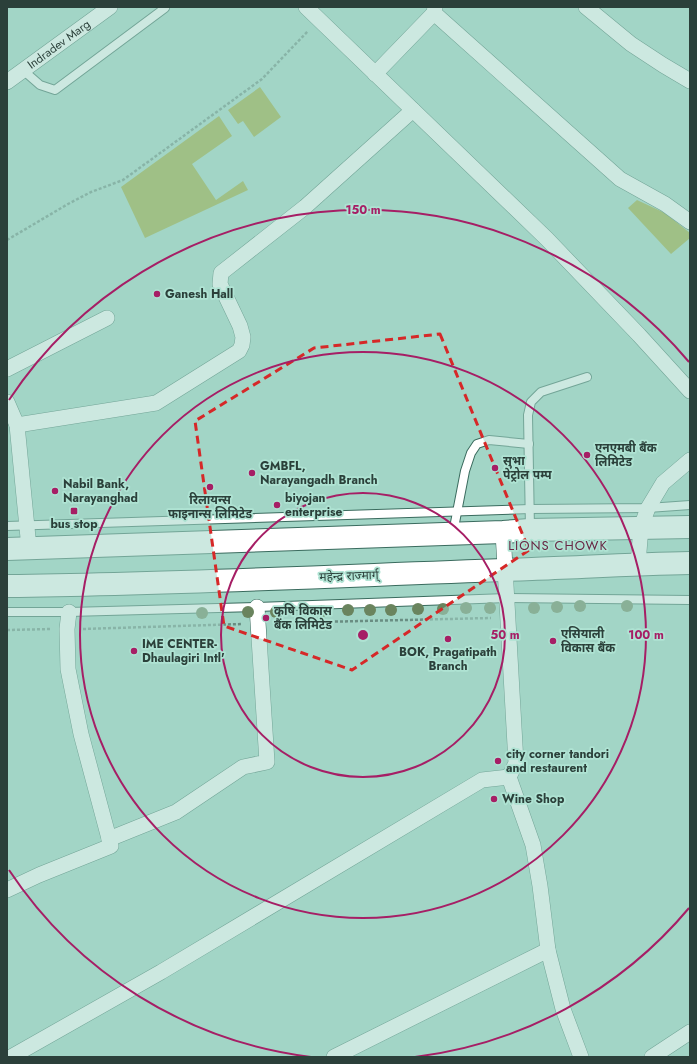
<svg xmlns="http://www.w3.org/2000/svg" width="697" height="1064" font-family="Jost,'Noto Sans Devanagari',sans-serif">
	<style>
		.green { fill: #9ca738 }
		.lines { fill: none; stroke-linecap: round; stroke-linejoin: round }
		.service-casing { stroke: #3a6b5e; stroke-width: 10 }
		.minor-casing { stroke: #3a6b5e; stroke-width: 16 }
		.trunk-casing { stroke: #3a6b5e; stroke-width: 24 }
		.path { stroke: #698d82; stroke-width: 2.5; stroke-dasharray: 3 2; stroke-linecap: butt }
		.service { stroke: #fff; stroke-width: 8 }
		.minor { stroke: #fff; stroke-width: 15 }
		.trunk { stroke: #fff; stroke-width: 22 }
		.tree { fill: #6a845e }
		.marked { fill: none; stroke: #d62828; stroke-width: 3; stroke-dasharray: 8 5; stroke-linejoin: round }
		.ring { fill: none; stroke: #a61e65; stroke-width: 2 }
		.poi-dot { fill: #a61e65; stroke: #afe3d3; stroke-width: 1.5 }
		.labels { text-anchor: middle; stroke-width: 3.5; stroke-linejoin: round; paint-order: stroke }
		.street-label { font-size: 12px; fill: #2b403a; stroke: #afe3d3 }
		.poi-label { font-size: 12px; font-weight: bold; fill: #2b403a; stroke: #afe3d3; text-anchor: start }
		.neighbourhood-label { font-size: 13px; letter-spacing: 1px; fill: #682744; stroke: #afe3d3 }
		.centre { fill: #a61e65; stroke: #afe3d3; stroke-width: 2 }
		.ring-label { font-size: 12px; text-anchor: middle; font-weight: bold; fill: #a61e65; stroke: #afe3d3; stroke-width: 3.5; stroke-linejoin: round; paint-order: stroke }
	</style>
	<rect width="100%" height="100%" fill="#a2d5c6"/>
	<!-- green -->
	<g class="green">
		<polygon points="260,87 281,117 254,137 243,121 238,124 228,110"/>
		<polygon points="219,116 232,136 192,164 216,200 243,181 248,190 145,238 121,187"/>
		<polygon points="637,200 665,213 690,233 690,238 671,254 628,208"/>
	</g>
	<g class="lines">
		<defs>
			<g id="service">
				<polyline points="24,71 40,85 55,90 165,8"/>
				<polyline points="7,526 530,509 648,508 690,505"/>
				<polyline points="530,529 528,415 531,402 541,392 587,377"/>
				<polyline points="453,533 465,471 471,453 477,444 489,440 529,444"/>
				<polyline points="7,612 69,612 257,607 507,598 690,600"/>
			</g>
			<g id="minor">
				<polyline points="306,7 547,239 639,335 690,391"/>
				<polyline points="435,7 434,13 620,179 665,204 690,222"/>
				<polyline points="586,7 631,44 663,65 690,81"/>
				<polyline points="375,74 434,13"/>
				<path id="s1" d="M7 82 110 7"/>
				<polyline points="7,369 107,318"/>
				<polyline points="7,402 17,425 29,548"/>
				<polyline points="17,425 156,403 239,351 242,345 243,337 240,326 220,284 221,273 305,207 413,110"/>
				<polyline points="503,532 516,763 509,777"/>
				<polyline points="638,564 641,527 648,508 663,483 690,460"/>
				<polyline points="509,777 533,845 540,886 548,950 563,1009 581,1057"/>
				<polyline points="109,839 176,812 243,767 267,762 257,607"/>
				<polyline points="7,890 39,875 111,846 81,734 68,669 67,629 69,612"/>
				<polyline points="11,1057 161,972 482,780 509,777"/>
				<polyline points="334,1057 548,950"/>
				<polyline points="652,1057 690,1032"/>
			</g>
			<g id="trunk">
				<polyline points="7,549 503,532 530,530 690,527"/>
				<path d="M7 586C182 584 357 575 532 569 585 567 637 564 690 563"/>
			</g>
		</defs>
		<!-- service casing -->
		<use href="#service" class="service-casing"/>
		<!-- minor casing -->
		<use href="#minor" class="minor-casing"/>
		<!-- trunk casing -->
		<use href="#trunk" class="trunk-casing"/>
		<!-- path -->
		<g class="path">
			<polyline points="7,240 68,204 91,192 123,180 262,79 308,31"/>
			<polyline points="275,623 491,618"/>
			<polyline points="83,629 242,624"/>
			<polyline points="7,630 52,629"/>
		</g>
		<!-- service -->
		<use href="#service" class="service"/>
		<!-- minor -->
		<use href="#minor" class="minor"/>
		<!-- trunk -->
		<use href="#trunk" class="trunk"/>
	</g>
	<!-- trees -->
	<g class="tree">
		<circle cx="580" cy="606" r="6"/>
		<circle cx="627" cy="606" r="6"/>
		<circle cx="557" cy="607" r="6"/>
		<circle cx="466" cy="608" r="6"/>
		<circle cx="490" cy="608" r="6"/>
		<circle cx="534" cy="608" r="6"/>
		<circle cx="418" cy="609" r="6"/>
		<circle cx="443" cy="609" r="6"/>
		<circle cx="348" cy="610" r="6"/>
		<circle cx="370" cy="610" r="6"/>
		<circle cx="391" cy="610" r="6"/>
		<circle cx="322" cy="611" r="6"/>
		<circle cx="248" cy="612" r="6"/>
		<circle cx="276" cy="612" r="6"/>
		<circle cx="202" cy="613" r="6"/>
	</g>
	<!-- marked area -->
	<path d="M0 0H697V1064H0ZM440 334 529 550 352 670 224 626 195 421 314 348Z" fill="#a2d5c6" fill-opacity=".55" fill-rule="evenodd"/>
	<path class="marked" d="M440 334 529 550 352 670 224 626 195 421 314 348Z"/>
	<!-- distance rings -->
	<g class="ring">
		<circle cx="363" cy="635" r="142"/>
		<circle cx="363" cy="635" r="283"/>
		<path d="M689 908A425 425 0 0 1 415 1057M311 1057A425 425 0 0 1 9 870M9 400A425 425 0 0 1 689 362"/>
	</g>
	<!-- markers -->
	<g class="poi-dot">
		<circle cx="157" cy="294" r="4"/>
		<circle cx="587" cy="455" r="4"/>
		<circle cx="495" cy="468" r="4"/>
		<circle cx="252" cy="473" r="4"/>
		<circle cx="210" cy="487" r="4"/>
		<circle cx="55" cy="491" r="4"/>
		<circle cx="277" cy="505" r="4"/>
		<rect x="70" y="507" width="8" height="8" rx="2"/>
		<circle cx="266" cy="618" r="4"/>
		<circle cx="448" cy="639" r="4"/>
		<circle cx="553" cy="641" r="4"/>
		<circle cx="134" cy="651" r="4"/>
		<circle cx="498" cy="761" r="4"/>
		<circle cx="494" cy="799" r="4"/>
	</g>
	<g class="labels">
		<!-- street labels -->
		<g class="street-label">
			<text dy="4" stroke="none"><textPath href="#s1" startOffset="64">Indradev Marg</textPath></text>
			<text transform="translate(349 576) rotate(-2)" y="4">महेन्द्र राज्मार्ग्</text>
		</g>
		<!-- poi labels -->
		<g class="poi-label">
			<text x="165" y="298">Ganesh Hall</text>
			<text x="595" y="452">एनएमबी बैंक<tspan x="595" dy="14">लिमिटेड</tspan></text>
			<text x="503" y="465">सुभा<tspan x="503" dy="14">पेट्रोल पम्प</tspan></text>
			<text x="260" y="470">GMBFL,<tspan x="260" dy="14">Narayangadh Branch</tspan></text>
			<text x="63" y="488">Nabil Bank,<tspan x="63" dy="14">Narayanghad</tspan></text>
			<text x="285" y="502">biyojan<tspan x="285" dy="14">enterprise</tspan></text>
			<text x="210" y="504" text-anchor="middle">रिलायन्स<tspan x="210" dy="14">फाइनान्स लिमिटेड</tspan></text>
			<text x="74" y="528" text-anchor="middle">bus stop</text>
			<text x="274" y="615">कृषि विकास<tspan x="274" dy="14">बैंक लिमिटेड</tspan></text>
			<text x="561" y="638">एसियाली<tspan x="561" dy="14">विकास बैंक</tspan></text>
			<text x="142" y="648">IME CENTER-<tspan x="142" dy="14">Dhaulagiri Intl'</tspan></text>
			<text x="448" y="656" text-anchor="middle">BOK, Pragatipath<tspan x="448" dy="14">Branch</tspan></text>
			<text x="506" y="758">city corner tandori<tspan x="506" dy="14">and restaurent</tspan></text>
			<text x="502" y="803">Wine Shop</text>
		</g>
		<!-- neighbourhood labels -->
		<g class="neighbourhood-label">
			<text x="558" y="550">LIONS CHOWK</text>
		</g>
	</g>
	<circle cx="363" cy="635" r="6" class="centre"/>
	<g class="ring-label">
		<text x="363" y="214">150 m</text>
		<text x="505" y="639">50 m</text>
		<text x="646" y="639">100 m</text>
	</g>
	<!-- border -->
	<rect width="697" height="1064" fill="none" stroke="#2b403a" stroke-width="16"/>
</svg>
